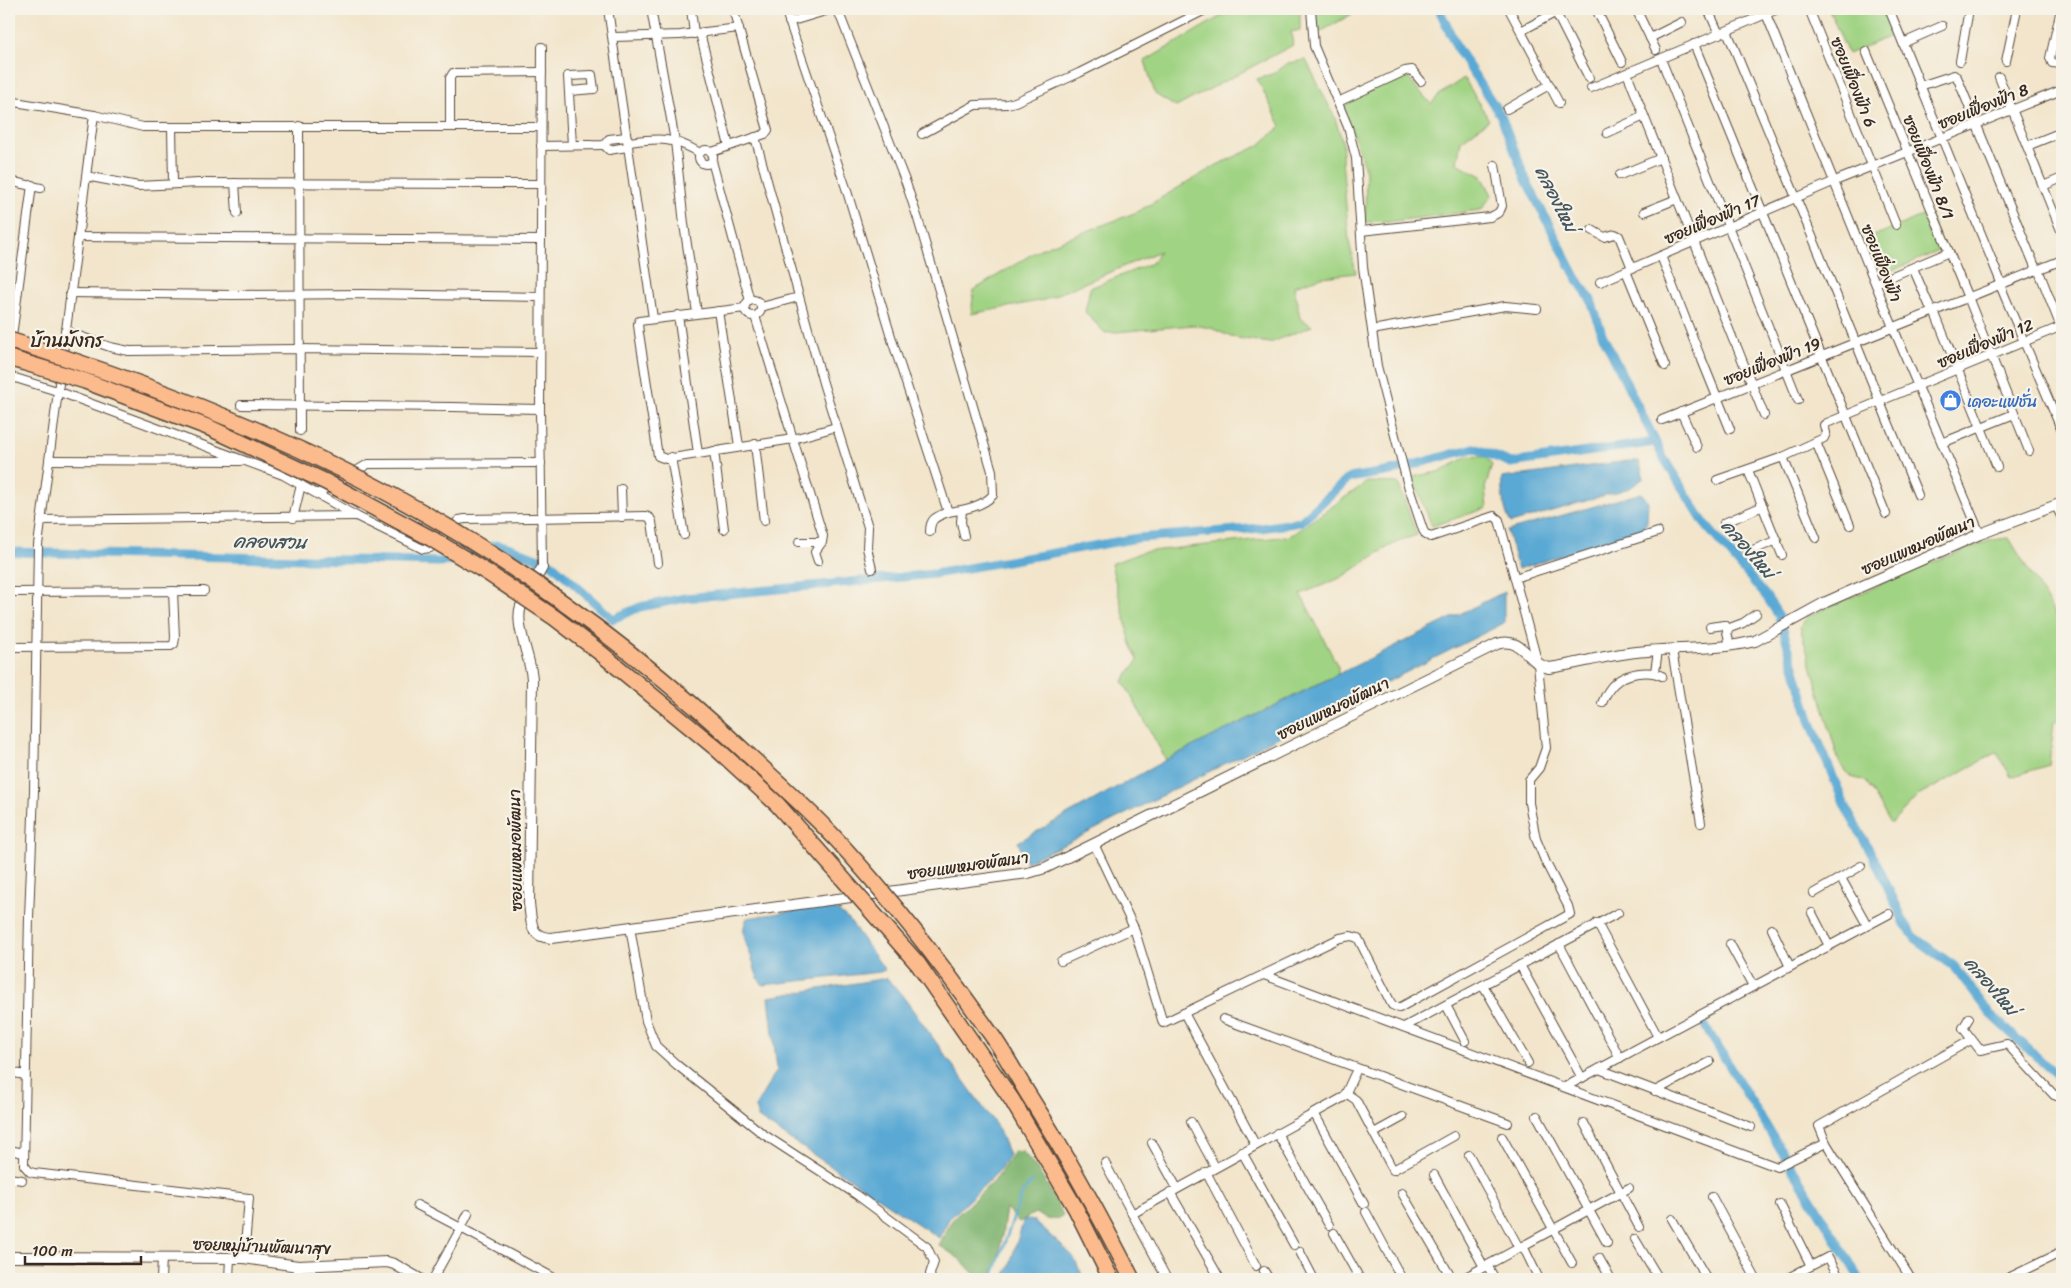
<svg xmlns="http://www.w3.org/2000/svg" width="2071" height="1288" font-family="Sriracha,'Playpen Sans Thai',sans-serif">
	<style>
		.green { fill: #a0d383; stroke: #6e7e50 }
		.forest { fill: #80b571; stroke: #5e7048 }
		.water { fill: #5aa9d4; stroke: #4a6a79 }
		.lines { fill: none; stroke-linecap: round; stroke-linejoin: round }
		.stream { stroke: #5aa9d4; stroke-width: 2.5 }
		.canal { stroke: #5aa9d4; stroke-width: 9 }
		.minor-casing { stroke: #564638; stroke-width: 10 }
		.tertiary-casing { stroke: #564638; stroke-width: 12 }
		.minor { stroke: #fff; stroke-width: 8 }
		.tertiary { stroke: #fff; stroke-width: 10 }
		.motorway-bridge-casing { stroke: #564638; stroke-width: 18; stroke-linecap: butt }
		.motorway-bridge { stroke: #fbbb8d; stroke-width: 15 }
		.labels { text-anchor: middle; stroke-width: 4.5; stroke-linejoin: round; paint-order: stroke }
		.street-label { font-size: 16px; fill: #3b2a1e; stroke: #f7f3e8 }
		.shop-label { font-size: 16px; fill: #366cbe; stroke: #f7f3e8; text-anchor: start }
		.water-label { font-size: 18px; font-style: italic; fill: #46565e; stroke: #f7f3e8 }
		.quarter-label { font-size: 19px; fill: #3b2a1e; stroke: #f7f3e8 }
	</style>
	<rect width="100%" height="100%" fill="#f7f3e8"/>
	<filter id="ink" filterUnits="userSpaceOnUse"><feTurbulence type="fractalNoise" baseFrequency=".02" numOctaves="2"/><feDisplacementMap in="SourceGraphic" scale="10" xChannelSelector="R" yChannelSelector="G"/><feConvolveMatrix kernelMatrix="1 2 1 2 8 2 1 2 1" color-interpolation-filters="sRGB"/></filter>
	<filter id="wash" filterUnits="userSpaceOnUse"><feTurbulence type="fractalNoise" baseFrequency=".0096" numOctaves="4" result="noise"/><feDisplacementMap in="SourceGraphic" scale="20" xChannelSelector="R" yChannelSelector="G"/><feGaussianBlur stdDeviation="1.12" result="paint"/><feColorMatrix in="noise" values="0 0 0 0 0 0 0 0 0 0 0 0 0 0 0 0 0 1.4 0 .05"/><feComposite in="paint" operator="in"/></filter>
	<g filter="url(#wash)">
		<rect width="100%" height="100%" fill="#f2e5cb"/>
		<!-- green -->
		<g class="green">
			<polygon points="1233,9 1300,9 1300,30 1291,32 1293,45 1176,107 1155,94 1145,61"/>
			<polygon points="1314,9 1361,9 1320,32"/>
			<polygon points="1829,9 1884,9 1895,34 1848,54"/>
			<polygon points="1306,60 1335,118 1343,144 1342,159 1349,241 1356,273 1322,277 1294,286 1300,318 1312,326 1270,343 1231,337 1211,328 1193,325 1105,333 1085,312 1090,288 1152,263 1160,251 1044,300 971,314 974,290 1040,249 1137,212 1217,165 1260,145 1281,126 1257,79 1275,73 1288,63"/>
			<polygon points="1406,76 1431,104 1440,94 1464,78 1489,120 1461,141 1457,163 1482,176 1492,195 1481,210 1394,221 1365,222 1366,171 1353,134 1341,109 1366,89"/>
			<polygon points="1929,213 1944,249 1879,276 1864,240"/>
			<polygon points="1468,456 1486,457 1492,465 1485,488 1487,508 1432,526 1412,477 1442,471"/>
			<path d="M1367 482 1398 483 1417 535C1387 543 1366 563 1340 578 1327 584 1313 589 1301 594L1338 667V674L1166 760 1123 681 1138 660 1131 644 1111 564 1142 552 1290 536Z"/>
			<polygon points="2009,538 2062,626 2062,720 2054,722 2049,765 2011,777 1997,752 1918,796 1891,824 1866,781 1851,777 1839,762 1800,627 1808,616 1930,563 1992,540"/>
		</g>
		<!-- forest -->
		<path class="forest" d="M1014 1151 1023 1152C1040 1171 1052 1192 1063 1215 1052 1223 1046 1219 1035 1213L1019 1222 1006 1208 998 1263 989 1279H979L961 1260 939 1245 952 1220 997 1178Z"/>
		<!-- water -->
		<g class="water">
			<path d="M1627 461H1639L1644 478 1630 488 1511 523C1505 515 1500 488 1502 478Z"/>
			<polygon points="1641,493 1648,501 1647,522 1641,531 1518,569 1507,531"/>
			<polygon points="1504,592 1504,623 1068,843 1026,862 1018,842 1171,757"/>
			<path d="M830 905 849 920 885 970 880 972 763 985C755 976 755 967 751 956 746 944 740 931 747 918Z"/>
			<polygon points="887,978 902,995 998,1128 1009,1155 998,1172 949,1219 939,1238 758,1118 755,1107 777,1070 769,997"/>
			<polygon points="1024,1219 1033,1220 1073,1256 1084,1279 1003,1279 1010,1264"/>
		</g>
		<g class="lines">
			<!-- stream -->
			<polyline class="stream" points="992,1279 1022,1193 1033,1181"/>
			<!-- canal -->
			<g class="canal">
				<polyline points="1439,9 1457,48 1501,116 1526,180 1576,277 1591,300 1602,334 1663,457 1704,523 1766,596 1779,616 1811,723 1845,806 1876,862 1905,924 1915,938 1954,966 1990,1014 2062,1080"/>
				<polyline points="9,552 438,562 457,561 484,548 498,545 505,546 552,564 613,619 640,607 685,598 934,574 1138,538 1261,528 1300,522 1349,478 1391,471 1474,448 1511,463 1655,442"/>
				<polyline points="1702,1021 1860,1279"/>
			</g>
		</g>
	</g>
	<g filter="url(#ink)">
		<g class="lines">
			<defs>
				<g id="minor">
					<polyline points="608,9 653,318"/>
					<polyline points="651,9 675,141 684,224 697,313"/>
					<polyline points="691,9 694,34"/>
					<path d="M785 9 846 188 893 343 948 512C936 517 930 518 930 532"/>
					<polyline points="1509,9 1559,103"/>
					<polyline points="1554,9 1589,78"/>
					<polyline points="1596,9 1622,62"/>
					<polyline points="1636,9 1656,50"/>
					<polyline points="1708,9 1719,34"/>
					<polyline points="1778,9 1766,14 1893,327 1980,534"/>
					<polyline points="1809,9 1896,225"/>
					<polyline points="1889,9 2000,280"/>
					<polyline points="2061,9 2050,58 2052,63 2062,64"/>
					<path d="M789 22 832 9 839 13 906 183 918 219 992 471 993 495C982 507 963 510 948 512"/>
					<polyline points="1521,31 1562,9"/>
					<polyline points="1727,31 1838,299"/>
					<polyline points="700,33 729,146"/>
					<polyline points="614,37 680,35 739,28"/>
					<polyline points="1650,38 1682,22"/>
					<polyline points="1903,43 1942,26"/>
					<polyline points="1694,44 1804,313"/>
					<polyline points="1866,51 1966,293"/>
					<polyline points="1661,59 1769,328"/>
					<polyline points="1960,61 1969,9"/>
					<polyline points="2006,61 2017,9"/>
					<polyline points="1627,73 1734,342"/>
					<polyline points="1957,77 2036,269"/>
					<polyline points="1999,77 2062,233"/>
					<polyline points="1920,86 1954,75"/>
					<polyline points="1591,88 1766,14 1763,9"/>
					<polyline points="570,91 594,89 592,75 568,76 572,145 590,145"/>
					<polyline points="9,101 94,115 143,127 541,127"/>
					<polyline points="1338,102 1405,71 1412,70 1421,81"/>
					<polyline points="1507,109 1549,85"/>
					<polyline points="94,115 38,545 34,791 29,917 24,1165 30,1172 34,1173 249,1198 244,1258"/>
					<polyline points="299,126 300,431"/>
					<polyline points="450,126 450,78 453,73 542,72"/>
					<polyline points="172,127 173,183"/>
					<polyline points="1607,133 1644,116"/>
					<polyline points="922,134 975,105 1007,104 1015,102 1079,73 1207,9"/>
					<polyline points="755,137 823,383 868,527 867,548 872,569"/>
					<path d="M604 145 609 150 627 147 630 142C659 138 674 137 700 153"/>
					<polyline points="541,146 604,145 609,139 626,137 628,139"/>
					<polyline points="2027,146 2062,132"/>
					<circle cx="706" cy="157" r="7"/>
					<polyline points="712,152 765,134 768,130 733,9"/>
					<polyline points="712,161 750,301"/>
					<polyline points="1620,175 1661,158"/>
					<polyline points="86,176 138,186 199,183 541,184"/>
					<polyline points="9,181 41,188"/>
					<polyline points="235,183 237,213"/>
					<polyline points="2043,186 2062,178"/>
					<polyline points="1644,212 1677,199"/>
					<polyline points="1592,230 1604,237 1615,234 1619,236 1632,268"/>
					<path d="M1361 231 1490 217C1497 214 1500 213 1502 206L1495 165"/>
					<polyline points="78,237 541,240"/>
					<polyline points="1661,256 1700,356"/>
					<polyline points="1913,268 1930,307"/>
					<polyline points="2038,269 2062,330"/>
					<polyline points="1626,271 1665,366"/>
					<polyline points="1600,282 1835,181 2059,91"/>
					<polyline points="1876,283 1949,252"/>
					<polyline points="2000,285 2062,431"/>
					<polyline points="70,293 233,295 362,294 540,297"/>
					<polyline points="1968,297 2029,451"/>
					<circle cx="753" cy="308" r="8"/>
					<polyline points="1840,304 1918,495"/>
					<polyline points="761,307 799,297"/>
					<polyline points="745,308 639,321 638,324 639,333 658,456 666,459 793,439 836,427"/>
					<polyline points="718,311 739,446"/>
					<polyline points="1934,311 1997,467"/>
					<polyline points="678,315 698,453"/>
					<polyline points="755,316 823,536 822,542 815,552 818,561"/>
					<polyline points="1806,318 1886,514"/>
					<polyline points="1372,330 1505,306 1537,309"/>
					<polyline points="65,331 110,347 129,351 299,349 540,352"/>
					<polyline points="1771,332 1798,400"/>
					<polyline points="1737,347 1764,415"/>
					<polyline points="9,359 32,185"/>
					<polyline points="1702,360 1730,429"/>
					<polyline points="9,376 57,391 283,475 356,516 423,549 430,548 459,520 465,519 646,516 650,518 652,522 658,563"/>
					<polyline points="241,405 453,407 540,409"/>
					<polyline points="1681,412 1697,447"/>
					<polyline points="1662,420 2062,260"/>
					<polyline points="1816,442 1850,525"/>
					<polyline points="1942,443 2014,414"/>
					<polyline points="755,444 764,521"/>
					<polyline points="714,451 724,529"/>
					<polyline points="671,457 684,535"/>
					<polyline points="1783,457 1816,538"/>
					<polyline points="49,460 240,461"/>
					<polyline points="1748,470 1782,555"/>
					<polyline points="1717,480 1783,457 1824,438 1826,433 1824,425 1827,423 2062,326"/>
					<polyline points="621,489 622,517"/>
					<polyline points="317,494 368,464 541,463"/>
					<polyline points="2056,506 2062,518"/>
					<polyline points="962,510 961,522 964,536"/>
					<polyline points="293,518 301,485"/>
					<polyline points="41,520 356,516"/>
					<polyline points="1724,523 1763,506"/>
					<polyline points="799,542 822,542"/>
					<polyline points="1748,552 1777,540"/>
					<polyline points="542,568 540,409 542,47"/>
					<polyline points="1515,578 1658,532"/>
					<polyline points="9,592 204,591"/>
					<polyline points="1710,627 1724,625 1726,627 1730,646"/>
					<polyline points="1727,629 1743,623 1756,614"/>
					<polyline points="9,647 171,646 174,644 175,638 173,591"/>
					<polyline points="1672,650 1701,823"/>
					<polyline points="1655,672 1658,650"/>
					<path d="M1602 703C1605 696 1609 688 1615 683 1626 673 1649 669 1662 676"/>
					<polyline points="1094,844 1134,928 1163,1023 1340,938 1351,936 1358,938 1392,1005 1399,1008 1570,914 1568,906 1546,863 1536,839 1529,803 1529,780 1539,768 1546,748 1538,664 1499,520 1494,516 1431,537 1426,535 1423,530 1407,482 1377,366 1363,267 1356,158 1348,127 1314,46 1311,9"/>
					<polyline points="1841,878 1867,925"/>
					<polyline points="1814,893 1861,866"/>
					<polyline points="1812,913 1829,946"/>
					<polyline points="1597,923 1658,1037"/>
					<polyline points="630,927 646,1021 656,1046 677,1065 763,1134 857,1195 927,1247 934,1262 930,1274 931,1279"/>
					<polyline points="1772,929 1790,967"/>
					<polyline points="1559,944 1620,1058"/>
					<polyline points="1730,944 1753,986"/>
					<polyline points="1061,961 1134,928"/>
					<polyline points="1520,965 1582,1078"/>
					<polyline points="1264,975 1777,1167 1826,1143"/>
					<polyline points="1483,985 1528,1063"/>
					<polyline points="1446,1005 1465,1041"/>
					<polyline points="1184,1013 1255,1144"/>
					<polyline points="1969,1018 1963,1028 1980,1050 2007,1044 2054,1095 2062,1098"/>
					<polyline points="1223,1019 1508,1123"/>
					<polyline points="1404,1027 1618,913"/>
					<polyline points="1599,1069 1751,1127"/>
					<polyline points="9,1072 25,1075"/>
					<polyline points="1565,1087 1889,914"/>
					<polyline points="1655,1091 1710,1062"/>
					<polyline points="1346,1093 1356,1100 1393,1170 1454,1136"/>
					<polyline points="1314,1113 1364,1204"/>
					<polyline points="1537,1116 1607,1243"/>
					<polyline points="1191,1122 1215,1167"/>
					<polyline points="1584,1123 1639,1227"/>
					<polyline points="1277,1133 1329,1225"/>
					<polyline points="1374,1133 1403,1117"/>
					<polyline points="1502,1137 1572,1263"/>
					<polyline points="1152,1143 1177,1188"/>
					<polyline points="9,1150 24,1153"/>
					<polyline points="1242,1152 1294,1245"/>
					<polyline points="1469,1155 1519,1248"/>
					<polyline points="1105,1163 1167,1279"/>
					<polyline points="1206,1172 1256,1266"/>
					<polyline points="1434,1175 1484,1267"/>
					<polyline points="9,1178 22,1180"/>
					<polyline points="1170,1192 1220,1279"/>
					<polyline points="1402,1193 1452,1279"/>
					<polyline points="1712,1197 1756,1279"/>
					<polyline points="1780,1204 1811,1266"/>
					<polyline points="417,1205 461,1228 468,1214"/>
					<polyline points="1366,1212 1402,1279"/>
					<polyline points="1132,1214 1344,1097 1357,1069"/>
					<polyline points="1672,1219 1707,1279"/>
					<polyline points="1334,1233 1360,1279"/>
					<polyline points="1635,1239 1659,1279"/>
					<polyline points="1523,1246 1539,1279"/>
					<polyline points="1300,1252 1314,1279"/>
					<polyline points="1599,1258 1611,1279"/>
					<polyline points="1487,1265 1495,1279"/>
					<polyline points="1264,1271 1269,1279"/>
					<polyline points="1561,1278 1561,1279"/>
					<polyline points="161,1279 162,1258"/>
					<polyline points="229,1279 230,1258"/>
					<polyline points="298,1279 298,1266"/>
					<polyline points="433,1279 461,1228 556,1279"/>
					<polyline points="1462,1279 1629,1188"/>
					<polyline points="1786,1279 1828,1257 1840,1279"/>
					<polyline points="1911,1279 1826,1143 1819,1126 1971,1040"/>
					<polyline points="2006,1279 2062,1252"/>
				</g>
				<g id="tertiary">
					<path d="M542 568C535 581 526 593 521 606 514 625 531 658 532 679L529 904C532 923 529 937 551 938L1028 873 1045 868 1094 844 1497 644C1524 636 1527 664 1549 668 1578 664 1606 655 1636 652 1675 647 1715 651 1755 641L1826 602 1980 534 2062 503"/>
					<polyline points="9,1257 244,1258 298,1266 387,1262 394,1264 420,1279"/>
				</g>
			</defs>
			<!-- minor casing -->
			<use href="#minor" class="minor-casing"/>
			<!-- tertiary casing -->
			<use href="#tertiary" class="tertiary-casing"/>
			<!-- minor -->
			<use href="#minor" class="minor"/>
			<!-- tertiary -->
			<use href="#tertiary" class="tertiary"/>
			<defs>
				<g id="motorway-bridge">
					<path d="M9 340C177 392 345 459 493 555 586 615 674 685 755 761 783 787 811 812 837 840 891 899 942 964 988 1030 1003 1050 1015 1073 1028 1094 1066 1154 1100 1216 1132 1279"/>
					<polyline points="9,358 85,381 210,428 326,482 432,539 488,573 555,618 598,651 717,749 777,804 918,964 1012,1100 1076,1209 1111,1279"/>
				</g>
			</defs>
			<!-- motorway-bridge casing -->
			<use href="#motorway-bridge" class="motorway-bridge-casing"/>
			<!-- motorway-bridge -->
			<use href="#motorway-bridge" class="motorway-bridge"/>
		</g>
	</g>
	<!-- icons -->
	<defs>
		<symbol id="shop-disc" viewBox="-11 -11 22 22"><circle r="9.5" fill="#3f7fe0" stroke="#f7f3e8"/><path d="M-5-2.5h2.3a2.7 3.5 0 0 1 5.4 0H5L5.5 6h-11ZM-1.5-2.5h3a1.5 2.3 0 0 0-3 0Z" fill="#fff"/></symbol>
	</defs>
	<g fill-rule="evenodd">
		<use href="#shop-disc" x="1938" y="388" width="25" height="25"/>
	</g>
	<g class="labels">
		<!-- street labels -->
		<g class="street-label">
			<text transform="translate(1854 82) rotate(68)" y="6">ซอยเฟื่องฟ้า 6</text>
			<text transform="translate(1983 106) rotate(-22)" y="6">ซอยเฟื่องฟ้า 8</text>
			<text transform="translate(1929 167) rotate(68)" y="6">ซอยเฟื่องฟ้า 8/1</text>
			<text transform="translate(1712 219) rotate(-23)" y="6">ซอยเฟื่องฟ้า 17</text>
			<text transform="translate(1882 263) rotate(68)" y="6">ซอยเฟื่องฟ้า</text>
			<text transform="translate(1985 343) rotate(-23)" y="6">ซอยเฟื่องฟ้า 12</text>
			<text transform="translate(1772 361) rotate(-22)" y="6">ซอยเฟื่องฟ้า 19</text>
			<text transform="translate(1918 545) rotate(-24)" y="6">ซอยแพหมอพัฒนา</text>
			<text transform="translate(1333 708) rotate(-26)" y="6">ซอยแพหมอพัฒนา</text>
			<text transform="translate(515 850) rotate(-91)" y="6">ซอยแพหมอพัฒนา</text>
			<text transform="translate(968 865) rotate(-8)" y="6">ซอยแพหมอพัฒนา</text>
			<text transform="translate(262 1246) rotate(2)" y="6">ซอยหมู่บ้านพัฒนาสุข</text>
		</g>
		<!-- shop labels -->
		<g class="shop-label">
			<text x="1967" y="407">เดอะแฟชั่น</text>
		</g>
		<!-- water labels -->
		<g class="water-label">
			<text transform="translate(1556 199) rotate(63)" y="6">คลองใหม่</text>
			<text transform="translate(270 542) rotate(1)" y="6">คลองสวน</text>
			<text transform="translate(1748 549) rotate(49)" y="6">คลองใหม่</text>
			<text transform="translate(1991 986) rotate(49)" y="6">คลองใหม่</text>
		</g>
		<!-- quarter labels -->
		<g class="quarter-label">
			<text x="67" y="347">บ้านมังกร</text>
		</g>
	</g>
	<!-- margin -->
	<rect width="2071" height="1288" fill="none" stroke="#f7f3e8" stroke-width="30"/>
	<!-- scale -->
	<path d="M25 1256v8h116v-8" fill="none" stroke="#3b2a1e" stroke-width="2.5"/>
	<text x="32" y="1256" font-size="15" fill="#3b2a1e" stroke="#f7f3e8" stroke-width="4" paint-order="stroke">100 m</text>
</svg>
